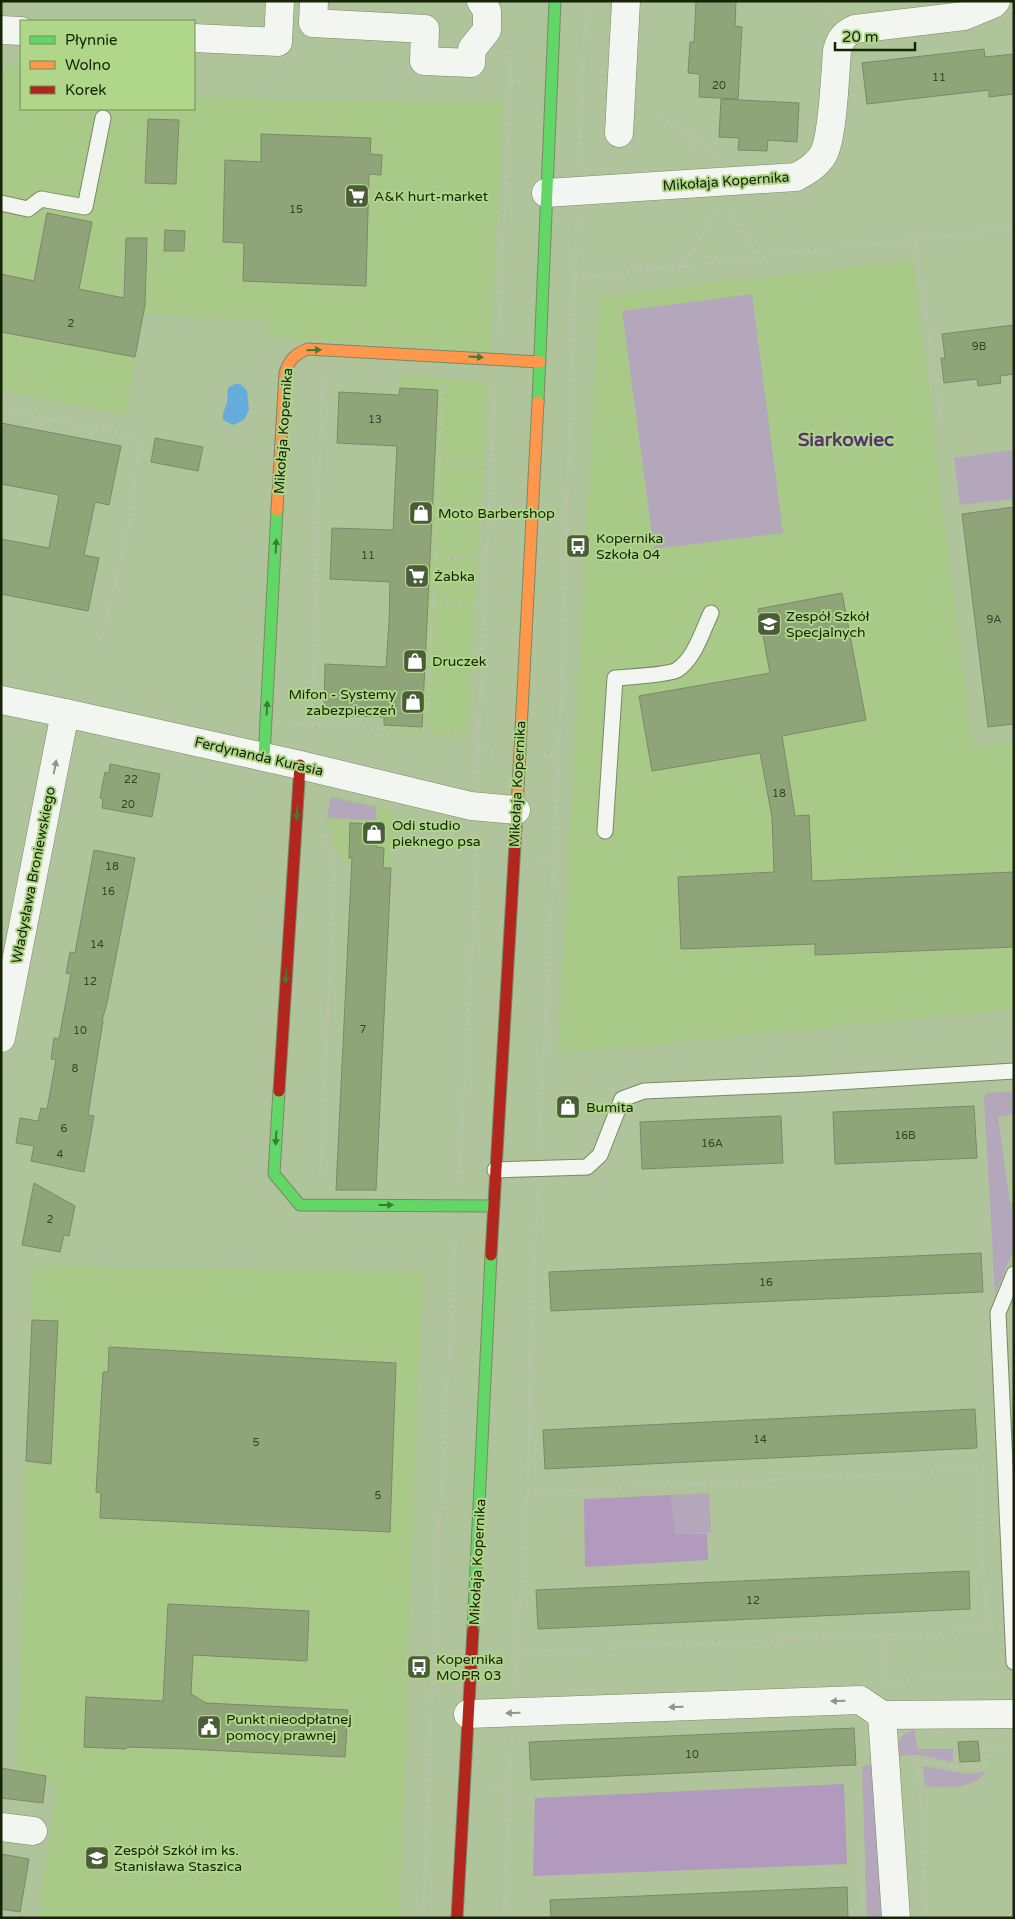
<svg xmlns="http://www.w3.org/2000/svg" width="1015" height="1919" font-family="'Varela Round',sans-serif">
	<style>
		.built { fill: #a8c988 }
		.green { fill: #b4a7bc }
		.forest { fill: #b19abe }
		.water { fill: #65acdc }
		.building { fill: #90a47a; stroke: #798a68 }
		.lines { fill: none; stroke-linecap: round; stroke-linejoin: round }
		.lane-casing { stroke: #798967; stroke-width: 17 }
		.street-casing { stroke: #798967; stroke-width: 29 }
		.fast-casing { stroke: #798967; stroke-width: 13 }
		.slow-casing { stroke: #798967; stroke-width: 13 }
		.jam-casing { stroke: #798967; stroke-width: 13 }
		.path { stroke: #bbc1b5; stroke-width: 3; stroke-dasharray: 2.5 4; stroke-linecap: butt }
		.lane { stroke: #f3f6f0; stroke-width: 15 }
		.street { stroke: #f3f6f0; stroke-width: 28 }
		.fast { stroke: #63d668; stroke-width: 11 }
		.slow { stroke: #ff974d; stroke-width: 11 }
		.jam { stroke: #b3261e; stroke-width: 11 }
		.oneway { fill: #3c7d36 }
		.oneway2 { fill: #8f9886 }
		.labels { text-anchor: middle; stroke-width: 4; stroke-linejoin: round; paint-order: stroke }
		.number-label { font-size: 11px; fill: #344422 }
		.street-label { font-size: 14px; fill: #152405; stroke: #afd689 }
		.poi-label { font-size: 14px; fill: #152405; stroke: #afd689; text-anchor: start }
		.district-label { font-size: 19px; font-weight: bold; fill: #58356e; stroke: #afd689 }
	</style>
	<rect width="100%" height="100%" fill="#afc49a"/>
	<!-- built -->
	<g class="built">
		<polygon points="5,65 21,68 21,109 194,109 194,98 503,102 490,352 269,337 270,321 144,314 125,415 1,391 1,83"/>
		<polygon points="913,260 972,746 1014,741 1014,1009 558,1054 599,297"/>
		<polygon points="400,377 488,381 467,738 384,732 390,582 403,582"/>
		<polygon points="332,795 394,810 391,868 351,866 338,853 326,821"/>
		<polygon points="32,1266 422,1271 399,1918 38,1918 56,1791 46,1776 17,1771"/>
	</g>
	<!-- green -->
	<g class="green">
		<polygon points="752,294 783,533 654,549 622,311"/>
		<polygon points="1014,450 1014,499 960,505 954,458"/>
		<polygon points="331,797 377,807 375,820 327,818"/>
		<polygon points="1014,1091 1014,1114 998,1117 1010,1203 1014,1203 1014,1249 995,1294 984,1097 987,1093"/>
		<polygon points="709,1493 711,1533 675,1534 671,1495"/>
		<path d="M915 1730 917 1749H953V1762L917 1755 895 1756C897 1743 901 1733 915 1730Z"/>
		<polygon points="865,1765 873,1765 885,1918 867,1918 862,1768"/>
		<path d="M923 1766 969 1774 986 1771C975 1791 945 1786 925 1787Z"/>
	</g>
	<!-- forest -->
	<g class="forest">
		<polygon points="671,1495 675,1534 707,1534 708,1560 585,1567 584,1499"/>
		<polygon points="844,1784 847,1864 533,1876 535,1798"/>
	</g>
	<!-- water -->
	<path class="water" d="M235 384H240L247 390 249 410 244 420 233 425 223 420C222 412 226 408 227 402 228 397 227 393 228 388Z"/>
	<!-- building -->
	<g class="building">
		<polygon points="696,1 736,1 735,26 742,27 738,99 699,97 700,74 688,73 690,42 694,42"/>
		<polygon points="984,49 985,57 1014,54 1014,94 989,97 989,90 867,104 862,63"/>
		<polygon points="721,99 799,103 797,142 768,140 767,151 738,150 739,138 719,137"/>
		<polygon points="148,119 179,120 176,184 145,183"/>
		<polygon points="261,134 371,138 370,154 382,155 381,175 369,174 366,286 243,281 244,243 223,242 225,160 261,162"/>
		<polygon points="47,213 92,222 79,289 124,298 126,238 147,238 145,305 135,357 1,332 1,274 34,281"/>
		<polygon points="165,230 185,231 184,251 164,251"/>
		<polygon points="1014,325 1014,374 1000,376 1001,383 978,386 977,379 944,383 941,358 945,358 942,334"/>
		<polygon points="400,388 438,390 422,727 384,725 384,717 324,715 325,664 386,667 389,623 390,582 330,579 332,528 393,530 397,446 337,443 339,392 399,395"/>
		<polygon points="1,423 121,446 109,505 95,502 84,555 99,558 88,611 1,594 1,539 49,548 59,495 1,484"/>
		<polygon points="155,438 203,447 198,471 151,462"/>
		<polygon points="1014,507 1014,724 988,727 962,514"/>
		<polygon points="842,593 866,720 782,736 795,816 809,815 812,881 1014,872 1014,947 815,955 815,944 681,949 678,877 774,872 772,817 760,753 652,771 639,696 770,673 758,609"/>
		<polygon points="110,764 160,774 152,817 102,808 103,799 100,798 105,772 109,773"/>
		<polygon points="350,823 378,824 376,847 384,848 383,868 391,868 376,1190 336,1190 352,858 349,858"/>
		<polygon points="94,850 135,858 107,1003 102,1021 103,1021 88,1115 94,1116 84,1172 31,1161 34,1146 16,1143 20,1118 38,1121 41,1108 47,1109 56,1060 51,1059 54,1038 59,1039 71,974 66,973 68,963 70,952 75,953"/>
		<polygon points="974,1106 977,1158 835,1164 833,1112"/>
		<polygon points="781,1116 783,1163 642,1169 640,1122"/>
		<polygon points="34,1183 75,1206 69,1236 64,1235 60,1252 22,1245"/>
		<polygon points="981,1253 983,1292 551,1311 549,1272"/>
		<polygon points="32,1320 58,1321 51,1464 26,1461"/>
		<polygon points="109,1347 396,1363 390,1532 100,1518 101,1493 96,1492 103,1372 108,1372"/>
		<polygon points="975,1409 977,1448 545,1469 543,1430"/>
		<polygon points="969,1571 970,1609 538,1629 536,1590"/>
		<polygon points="168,1604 309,1611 307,1661 193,1655 191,1694 206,1703 348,1710 345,1757 188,1749 127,1747 126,1749 84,1747 86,1697 163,1701"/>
		<polygon points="854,1728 856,1765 531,1780 529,1742"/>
		<polygon points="978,1741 980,1761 960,1762 958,1742"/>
		<polygon points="1,1768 46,1776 43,1803 1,1798"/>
		<polygon points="1,1854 29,1859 20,1912 1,1909"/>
		<polygon points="847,1887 848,1918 551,1918 550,1900"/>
	</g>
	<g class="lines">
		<defs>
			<g id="lane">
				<polyline points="1,203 28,209 41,199 85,207 103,118"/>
				<path d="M605 831 615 678C627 677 669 675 677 670 695 658 702 632 711 613"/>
				<polyline points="495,1170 587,1167 600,1155 622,1099 644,1091 805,1084 1014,1071"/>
				<polyline points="1014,1274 998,1313 1014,1662"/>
			</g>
			<g id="street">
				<polyline points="314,1 313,23 425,29 424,61 471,63 472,49 487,30 487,11 481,1"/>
				<polyline points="1,30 21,31"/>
				<polyline points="194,38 278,42 280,1"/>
				<polyline points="619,133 626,1"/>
				<path d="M546 193 796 177C807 171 816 166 823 155 833 138 835 74 837 51 840 39 844 34 855 29L964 16 993 4 996 1"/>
				<polyline points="1,700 65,713 300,765 471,806 516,810"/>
				<polyline points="1,1038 65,713"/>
				<polyline points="468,1714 860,1700 882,1715 1014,1714"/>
				<polyline points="882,1715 896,1918"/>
				<polyline points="1,1827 33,1831"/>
			</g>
			<g id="fast">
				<polyline points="538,402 555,1"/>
				<polyline points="264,757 277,510"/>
				<polyline points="279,1091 274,1174 300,1205 494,1206"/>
				<polyline points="473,1630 491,1255"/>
			</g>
			<g id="slow">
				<path d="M277 510 285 373C289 360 295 354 308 349L540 362"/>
				<polyline points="516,827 538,402"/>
			</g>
			<g id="jam">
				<polyline points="279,1091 300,765"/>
				<polyline points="491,1255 516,827"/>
				<polyline points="457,1918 473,1630"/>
			</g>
		</defs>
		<!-- lane casing -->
		<use href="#lane" class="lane-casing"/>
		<!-- street casing -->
		<use href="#street" class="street-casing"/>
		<!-- fast casing -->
		<use href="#fast" class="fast-casing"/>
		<!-- slow casing -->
		<use href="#slow" class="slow-casing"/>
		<!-- jam casing -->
		<use href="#jam" class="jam-casing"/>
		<!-- path -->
		<g class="path">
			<polyline points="818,1 828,17"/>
			<polyline points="511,81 524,81"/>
			<polyline points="661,117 719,154"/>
			<polyline points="686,133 699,157"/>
			<polyline points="579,163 586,1"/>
			<polyline points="728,207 759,258"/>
			<polyline points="916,240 919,280 924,298 941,422"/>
			<polyline points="682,267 718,209"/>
			<polyline points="575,278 1014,228"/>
			<polyline points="499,333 512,42"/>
			<polyline points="1,416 6,417 14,412 129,435 139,444 131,513 121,559 101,641"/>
			<polyline points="439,462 491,465"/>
			<polyline points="437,507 488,510"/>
			<polyline points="435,557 486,558"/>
			<polyline points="433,603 484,605"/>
			<polyline points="430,658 482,661"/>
			<polyline points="292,724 478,734"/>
			<polyline points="312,725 322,376"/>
			<polyline points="427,731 443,382"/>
			<polyline points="478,751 493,752"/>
			<polyline points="544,755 559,755"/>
			<polyline points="475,780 478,751 495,386"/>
			<polyline points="540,862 553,862"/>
			<polyline points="539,1147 559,755 577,217"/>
			<polyline points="320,1179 335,864 324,835"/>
			<polyline points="459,1180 477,862 476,847 470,833"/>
			<polyline points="977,1469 987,1630"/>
			<polyline points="528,1493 984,1469"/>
			<polyline points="882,1635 884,1681"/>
			<polyline points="517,1652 993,1630"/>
			<polyline points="881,1681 999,1677"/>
			<polyline points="514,1686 528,1493 530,1353 538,1188"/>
			<polyline points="912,1760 918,1760 927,1918"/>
			<polyline points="918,1760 962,1768 985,1767 984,1746 1014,1751"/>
			<polyline points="490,1791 510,1791"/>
			<polyline points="861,1843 863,1918"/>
			<polyline points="423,1918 438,1548 456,1234"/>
			<polyline points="504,1918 512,1740"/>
		</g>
		<!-- lane -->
		<use href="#lane" class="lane"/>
		<!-- street -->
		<use href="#street" class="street"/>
		<!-- fast -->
		<use href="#fast" class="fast"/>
		<!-- slow -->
		<use href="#slow" class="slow"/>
		<!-- jam -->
		<use href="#jam" class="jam"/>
	</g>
	<!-- one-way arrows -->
	<defs><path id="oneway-solid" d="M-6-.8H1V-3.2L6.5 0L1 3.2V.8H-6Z" transform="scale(1.25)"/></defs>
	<g class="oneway">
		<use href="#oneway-solid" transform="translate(314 350) rotate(-1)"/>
		<use href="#oneway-solid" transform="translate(476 357) rotate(4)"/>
		<use href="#oneway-solid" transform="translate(276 546) rotate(-87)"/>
		<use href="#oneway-solid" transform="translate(267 708) rotate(-87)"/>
		<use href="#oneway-solid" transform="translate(297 813) rotate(93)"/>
		<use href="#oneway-solid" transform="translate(286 976) rotate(94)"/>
		<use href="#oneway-solid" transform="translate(276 1138) rotate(94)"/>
		<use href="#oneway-solid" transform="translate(386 1205)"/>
	</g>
	<g class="oneway2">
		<use href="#oneway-solid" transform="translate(55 767) rotate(-79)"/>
		<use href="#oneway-solid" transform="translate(838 1701) rotate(178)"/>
		<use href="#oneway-solid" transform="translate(676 1707) rotate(178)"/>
		<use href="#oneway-solid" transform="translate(513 1713) rotate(179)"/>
	</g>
	<!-- icons -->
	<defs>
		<symbol id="supermarket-square" viewBox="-11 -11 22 22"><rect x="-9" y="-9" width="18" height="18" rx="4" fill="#4b5c39" stroke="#afd689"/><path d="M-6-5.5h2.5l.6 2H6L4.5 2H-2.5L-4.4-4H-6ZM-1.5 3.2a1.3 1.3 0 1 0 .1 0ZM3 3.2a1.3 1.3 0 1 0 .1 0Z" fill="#fff"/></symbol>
		<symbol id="shop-square" viewBox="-11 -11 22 22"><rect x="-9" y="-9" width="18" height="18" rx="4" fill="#4b5c39" stroke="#afd689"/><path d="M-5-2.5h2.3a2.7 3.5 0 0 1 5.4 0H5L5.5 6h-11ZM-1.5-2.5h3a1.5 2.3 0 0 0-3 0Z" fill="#fff"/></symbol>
		<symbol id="bus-square" viewBox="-11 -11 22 22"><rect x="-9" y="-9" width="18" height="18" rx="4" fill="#4b5c39" stroke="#afd689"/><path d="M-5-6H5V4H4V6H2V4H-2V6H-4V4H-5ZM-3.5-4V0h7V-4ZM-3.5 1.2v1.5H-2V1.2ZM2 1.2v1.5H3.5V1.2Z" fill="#fff"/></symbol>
		<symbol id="school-square" viewBox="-11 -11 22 22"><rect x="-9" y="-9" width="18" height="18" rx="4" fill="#4b5c39" stroke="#afd689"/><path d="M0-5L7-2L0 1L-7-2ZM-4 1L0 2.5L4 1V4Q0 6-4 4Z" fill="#fff"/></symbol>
		<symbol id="civic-square" viewBox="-11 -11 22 22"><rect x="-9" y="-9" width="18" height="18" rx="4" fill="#4b5c39" stroke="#afd689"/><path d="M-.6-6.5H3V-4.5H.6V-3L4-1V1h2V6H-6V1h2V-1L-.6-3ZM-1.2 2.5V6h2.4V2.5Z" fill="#fff"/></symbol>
	</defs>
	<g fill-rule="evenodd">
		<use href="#supermarket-square" x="343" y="182" width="28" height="28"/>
		<use href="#shop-square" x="407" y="499" width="28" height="28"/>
		<use href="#bus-square" x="564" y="532" width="28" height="28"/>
		<use href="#supermarket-square" x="403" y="562" width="28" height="28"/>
		<use href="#school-square" x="755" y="610" width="28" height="28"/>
		<use href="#shop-square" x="401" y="647" width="28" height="28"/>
		<use href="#shop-square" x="399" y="688" width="28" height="28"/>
		<use href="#shop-square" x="360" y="819" width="28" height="28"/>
		<use href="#shop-square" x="554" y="1093" width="28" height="28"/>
		<use href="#bus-square" x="405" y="1653" width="28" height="28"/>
		<use href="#civic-square" x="195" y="1713" width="28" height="28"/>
		<use href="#school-square" x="83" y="1844" width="28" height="28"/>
	</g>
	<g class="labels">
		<!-- number labels -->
		<g class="number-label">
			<text x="939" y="81">11</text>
			<text x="719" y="89">20</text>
			<text x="296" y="213">15</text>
			<text x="71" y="327">2</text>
			<text x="979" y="350">9B</text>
			<text x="375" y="423">13</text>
			<text x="368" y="559">11</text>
			<text x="994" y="623">9A</text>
			<text x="131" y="783">22</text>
			<text x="779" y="797">18</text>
			<text x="128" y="808">20</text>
			<text x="112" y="870">18</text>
			<text x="108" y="895">16</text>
			<text x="97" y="948">14</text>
			<text x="90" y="985">12</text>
			<text x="363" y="1033">7</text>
			<text x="80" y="1034">10</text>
			<text x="75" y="1072">8</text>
			<text x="64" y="1132">6</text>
			<text x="905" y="1139">16B</text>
			<text x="712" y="1147">16A</text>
			<text x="60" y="1158">4</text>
			<text x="50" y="1223">2</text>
			<text x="766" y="1286">16</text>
			<text x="760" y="1443">14</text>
			<text x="256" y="1446">5</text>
			<text x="378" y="1499">5</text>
			<text x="753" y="1604">12</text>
			<text x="692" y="1758">10</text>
		</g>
		<!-- street labels -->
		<g class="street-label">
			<text transform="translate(726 181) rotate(-4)" y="5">Mikołaja Kopernika</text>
			<text transform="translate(283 431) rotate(-86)" y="5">Mikołaja Kopernika</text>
			<text transform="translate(259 756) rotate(13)" y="5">Ferdynanda Kurasia</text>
			<text transform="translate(517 784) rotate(-87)" y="5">Mikołaja Kopernika</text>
			<text transform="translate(33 875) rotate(-79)" y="5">Władysława Broniewskiego</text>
			<text transform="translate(477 1562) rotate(-87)" y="5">Mikołaja Kopernika</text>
		</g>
		<!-- poi labels -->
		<g class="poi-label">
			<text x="374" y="201">A&amp;K hurt-market</text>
			<text x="438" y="518">Moto Barbershop</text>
			<text x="596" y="543">Kopernika<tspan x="596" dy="16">Szkoła 04</tspan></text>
			<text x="434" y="581">Żabka</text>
			<text x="786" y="621">Zespół Szkół<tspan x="786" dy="16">Specjalnych</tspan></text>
			<text x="432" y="666">Druczek</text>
			<text x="396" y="699" text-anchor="end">Mifon - Systemy<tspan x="396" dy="16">zabezpieczeń</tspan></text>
			<text x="392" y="830">Odi studio<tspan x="392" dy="16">pieknego psa</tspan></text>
			<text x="586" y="1112">Bumita</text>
			<text x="436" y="1664">Kopernika<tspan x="436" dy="16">MOPR 03</tspan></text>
			<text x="226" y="1724">Punkt nieodpłatnej<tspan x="226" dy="16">pomocy prawnej</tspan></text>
			<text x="114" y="1855">Zespół Szkół im ks.<tspan x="114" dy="16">Stanisława Staszica</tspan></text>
		</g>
		<!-- district labels -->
		<g class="district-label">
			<text x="846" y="446">Siarkowiec</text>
		</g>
	</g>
	<!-- border -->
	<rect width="1015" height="1919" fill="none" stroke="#152405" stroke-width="5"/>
	<!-- legend -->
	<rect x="20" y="20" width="175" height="90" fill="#afd689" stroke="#718f54"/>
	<rect x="30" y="36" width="25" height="8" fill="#63d668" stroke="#718f54"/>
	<text x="65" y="45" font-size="15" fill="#152405">Płynnie</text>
	<rect x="30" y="61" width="25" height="8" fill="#ff974d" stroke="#718f54"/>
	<text x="65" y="70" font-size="15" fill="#152405">Wolno</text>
	<rect x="30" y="86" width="25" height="8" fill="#b3261e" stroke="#718f54"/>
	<text x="65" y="95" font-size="15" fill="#152405">Korek</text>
	<!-- scale -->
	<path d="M835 42v8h80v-8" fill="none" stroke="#152405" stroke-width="2.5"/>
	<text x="842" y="42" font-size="15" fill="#152405" stroke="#afd689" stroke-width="4" paint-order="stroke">20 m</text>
</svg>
